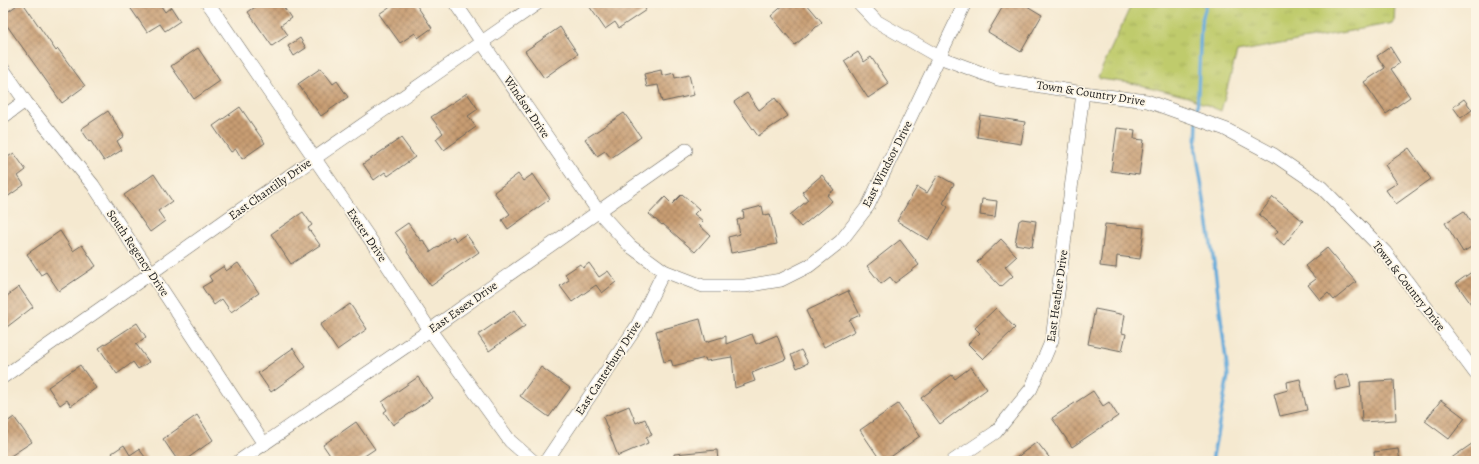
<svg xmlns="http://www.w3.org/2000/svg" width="1479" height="464" font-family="Alegreya,serif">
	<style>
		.grass { fill: url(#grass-tufts); stroke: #6e7444 }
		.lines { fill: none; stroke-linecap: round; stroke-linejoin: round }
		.stream { stroke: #64aada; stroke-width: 3.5 }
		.building { fill: url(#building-cross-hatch) }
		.street-casing { stroke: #68645b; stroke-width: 14 }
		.street { stroke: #fff; stroke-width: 13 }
		.labels { text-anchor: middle; stroke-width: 3.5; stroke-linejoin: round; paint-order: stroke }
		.street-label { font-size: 12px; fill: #1c1c1c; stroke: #fcf5e5 }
	</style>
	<defs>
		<pattern id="grass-tufts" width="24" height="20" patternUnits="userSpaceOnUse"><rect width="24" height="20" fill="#bfcb6c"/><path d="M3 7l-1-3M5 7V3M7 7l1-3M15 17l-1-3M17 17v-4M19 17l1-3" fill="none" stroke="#a4ae5d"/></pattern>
		<pattern id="building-cross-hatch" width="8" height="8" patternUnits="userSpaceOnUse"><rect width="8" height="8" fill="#c89d72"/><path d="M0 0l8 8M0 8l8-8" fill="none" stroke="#a27f5d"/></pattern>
	</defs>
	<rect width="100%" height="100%" fill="#fcf5e5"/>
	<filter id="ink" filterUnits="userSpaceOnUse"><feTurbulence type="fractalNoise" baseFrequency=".025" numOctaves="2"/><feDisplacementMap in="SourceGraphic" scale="8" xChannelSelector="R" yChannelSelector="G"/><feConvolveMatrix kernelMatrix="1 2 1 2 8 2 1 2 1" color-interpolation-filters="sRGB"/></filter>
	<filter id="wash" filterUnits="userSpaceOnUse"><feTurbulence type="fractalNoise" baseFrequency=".012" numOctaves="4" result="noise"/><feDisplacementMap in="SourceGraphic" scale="16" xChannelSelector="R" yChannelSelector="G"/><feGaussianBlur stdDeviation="0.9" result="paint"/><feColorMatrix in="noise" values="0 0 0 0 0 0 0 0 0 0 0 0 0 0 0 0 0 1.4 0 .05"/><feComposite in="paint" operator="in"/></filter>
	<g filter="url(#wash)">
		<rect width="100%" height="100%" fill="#f5e9d0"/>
		<!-- grass -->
		<polygon class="grass" points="1132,3 1395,3 1394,23 1237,52 1221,111 1188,97 1137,84 1100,79 1098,77"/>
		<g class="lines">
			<!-- stream -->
			<g class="stream">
				<polyline points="1197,116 1201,23 1207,3"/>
				<polyline points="1197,122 1196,150 1215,269 1228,376 1212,461"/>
			</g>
		</g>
		<g id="blocks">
			<!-- building -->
			<g class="building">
				<polygon points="20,3 23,3 56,51 58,49 85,86 62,103 3,20 3,15"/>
				<polygon points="127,3 159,3 165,12 171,7 180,21 165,31 160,24 147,32"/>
				<polygon points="261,3 281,3 291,18 281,25 288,35 272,46 248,12"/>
				<polygon points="395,3 415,3 432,28 418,38 415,33 400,43 379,14"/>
				<polygon points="587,3 641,3 646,10 619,28 615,22 605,29"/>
				<polygon points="786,3 806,3 822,22 795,45 771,16"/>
				<polygon points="1005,3 1022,3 1042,15 1021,52 988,32"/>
				<polygon points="560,27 578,54 544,78 525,51"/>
				<polygon points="300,38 306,48 294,56 288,46"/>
				<polygon points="1390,47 1400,63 1391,69 1410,97 1386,114 1364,82 1385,68 1377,56"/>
				<polygon points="198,48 220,81 194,99 171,66"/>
				<polygon points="858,52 864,62 871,57 889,84 868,98 844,61"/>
				<polygon points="321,68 333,84 337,81 348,97 321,116 298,84"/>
				<polygon points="661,70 662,76 674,73 675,78 689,75 694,95 662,102 658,85 647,87 644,74"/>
				<polygon points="467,93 478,109 468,116 476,127 444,150 436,139 443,133 431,117"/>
				<polygon points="747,93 759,110 775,98 788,116 758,136 734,102"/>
				<polygon points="1464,99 1472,110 1461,118 1453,107"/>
				<polygon points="240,107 265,143 242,159 236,149 231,152 213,126"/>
				<polygon points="108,111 124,136 117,141 122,150 104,161 90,140 89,141 81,129"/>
				<polygon points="624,113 641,137 611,158 605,151 597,156 585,139"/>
				<polygon points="980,115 1025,122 1021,144 977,137"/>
				<polygon points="1117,128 1135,130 1134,139 1144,140 1139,175 1111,171"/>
				<polygon points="401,138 415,157 388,176 385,172 374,180 363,164"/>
				<polygon points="1409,148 1431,179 1396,204 1386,190 1397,183 1385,165"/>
				<polygon points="14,153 26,170 18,176 24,185 3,200 3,160"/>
				<polygon points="154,174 172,201 158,211 165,221 150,232 124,195"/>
				<polygon points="518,174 523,181 533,174 550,199 508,229 502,220 510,214 494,192"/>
				<polygon points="822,175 834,190 827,195 832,201 801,227 790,215 808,200 802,192"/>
				<polygon points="938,175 954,184 943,203 948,207 928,240 897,221 917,187 927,193"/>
				<polygon points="682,194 699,209 694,214 703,221 699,225 710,235 695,252 663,224 662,225 649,214 665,197 672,204"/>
				<polygon points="1273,197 1303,221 1284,245 1274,236 1278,231 1259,215"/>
				<polygon points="982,199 997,201 995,217 980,215"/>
				<polygon points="762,206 764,215 770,214 777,244 731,253 728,237 740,234 737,220 744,218 743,211"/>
				<polygon points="1464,211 1476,230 1476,244 1463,252 1445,223"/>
				<polygon points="303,212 312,225 308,228 320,245 291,264 271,234"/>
				<polygon points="1022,219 1036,221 1032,247 1015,244 1019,221"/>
				<polygon points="408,223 421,241 423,240 431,252 453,236 456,241 466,234 479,252 431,286 407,252 408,250 395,232"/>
				<polygon points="1105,224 1144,228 1140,259 1117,256 1116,268 1100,266"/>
				<polygon points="60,231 73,251 82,245 96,266 59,291 46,272 41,275 27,254"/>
				<polygon points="1001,239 1017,256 1005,267 1013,276 1001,287 977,262"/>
				<polygon points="900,240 919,265 895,283 890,277 881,284 867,266"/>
				<polygon points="1327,248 1356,282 1334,300 1328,293 1320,300 1308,285 1316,279 1305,266"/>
				<polygon points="238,263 259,293 231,312 222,299 214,305 202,287 212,281 209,276 224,266 226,271"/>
				<polygon points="589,263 599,277 608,271 616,282 602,293 596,285 572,302 560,286 569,280 565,274 580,264 583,268"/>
				<polygon points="1476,269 1476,311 1456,283"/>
				<polygon points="19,287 33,307 3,330 3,299"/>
				<polygon points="848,291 860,315 849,320 855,331 824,347 806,311"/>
				<polygon points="350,304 367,329 337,350 320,325"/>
				<polygon points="996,308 1015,328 983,359 968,344 980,333 975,328"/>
				<polygon points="1095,309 1125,315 1122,333 1126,334 1122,351 1088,344"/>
				<polygon points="514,310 525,326 489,351 478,335"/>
				<polygon points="700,319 706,342 726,336 726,344 752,334 756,344 777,335 786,359 752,373 755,381 735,388 732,357 706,361 705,358 673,366 671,360 664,362 656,331"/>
				<polygon points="137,323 146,337 136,344 149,362 138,369 133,362 117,374 99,348"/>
				<polygon points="293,348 306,367 271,392 258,373"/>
				<polygon points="801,350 808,363 797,368 791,355"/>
				<polygon points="80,365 96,388 71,406 67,400 60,405 48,387"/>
				<polygon points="541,367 570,388 549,417 520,396"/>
				<polygon points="971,367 987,389 940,424 921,398 952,375 955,379"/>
				<polygon points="1348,374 1351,387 1336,390 1334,377"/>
				<polygon points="418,377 432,398 393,425 384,412 387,410 382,402"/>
				<polygon points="1300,379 1307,410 1280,416 1274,394 1288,390 1287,382"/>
				<polygon points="1394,380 1396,420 1362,422 1360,382"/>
				<polygon points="1093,391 1103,406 1109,402 1118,416 1072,447 1052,418"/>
				<polygon points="1441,400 1465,418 1449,439 1425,421"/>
				<polygon points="898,404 920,436 885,461 881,461 860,430"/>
				<polygon points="629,406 636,423 645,419 652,435 646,438 648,443 618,456 603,417"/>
				<polygon points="197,415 213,440 184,461 178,461 163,439"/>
				<polygon points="14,417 32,442 3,461 3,425"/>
				<polygon points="356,422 375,449 357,461 334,461 323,445"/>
				<polygon points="1476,441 1476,461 1447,461 1463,450"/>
				<polygon points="1037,442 1052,461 1012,461"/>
				<polygon points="124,445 130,455 139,449 148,461 117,461 112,453"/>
				<polygon points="1398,449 1400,461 1375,461 1374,452"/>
				<polygon points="717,450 718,461 674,461 674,454"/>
			</g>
		</g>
	</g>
	<g filter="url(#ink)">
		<use href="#blocks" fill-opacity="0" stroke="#68645b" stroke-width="1"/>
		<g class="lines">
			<defs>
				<g id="street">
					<polyline points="208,3 372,242 430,330 510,441 533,461"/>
					<polyline points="455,3 598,211 630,246 664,271 703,286 745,286 781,280 809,266 841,241 868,206 965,3"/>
					<polyline points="859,3 876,21 939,57 998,79 1083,93 1147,101 1225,129 1274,155 1321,187 1385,252 1476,374"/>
					<polyline points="3,69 25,101 93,185 264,444"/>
					<polyline points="3,117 25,101"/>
					<polyline points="3,377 151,273 230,217 538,3"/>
					<polyline points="239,461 430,330 686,150"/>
					<polyline points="546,461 637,326 664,271"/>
					<polyline points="953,461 996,432 1031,389 1052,340 1083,93"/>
				</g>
			</defs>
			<!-- street casing -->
			<use href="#street" class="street-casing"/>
			<!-- street -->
			<use href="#street" class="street"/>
		</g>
	</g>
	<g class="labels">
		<!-- street labels -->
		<g class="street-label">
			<text transform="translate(1091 93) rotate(9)" y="4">Town &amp; Country Drive</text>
			<text transform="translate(527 107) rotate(56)" y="4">Windsor Drive</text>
			<text transform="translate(887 164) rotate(-63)" y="4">East Windsor Drive</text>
			<text transform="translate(270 189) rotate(-35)" y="4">East Chantilly Drive</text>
			<text transform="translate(367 235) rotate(56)" y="4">Exeter Drive</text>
			<text transform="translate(138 253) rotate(56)" y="4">South Regency Drive</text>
			<text transform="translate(1409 286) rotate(52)" y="4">Town &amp; Country Drive</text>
			<text transform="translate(1057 296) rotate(-82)" y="4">East Heather Drive</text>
			<text transform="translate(463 307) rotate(-35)" y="4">East Essex Drive</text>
			<text transform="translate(608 368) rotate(-57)" y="4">East Canterbury Drive</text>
		</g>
	</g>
	<!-- margin -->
	<rect width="1479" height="464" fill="none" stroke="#fcf5e5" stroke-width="16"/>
</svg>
